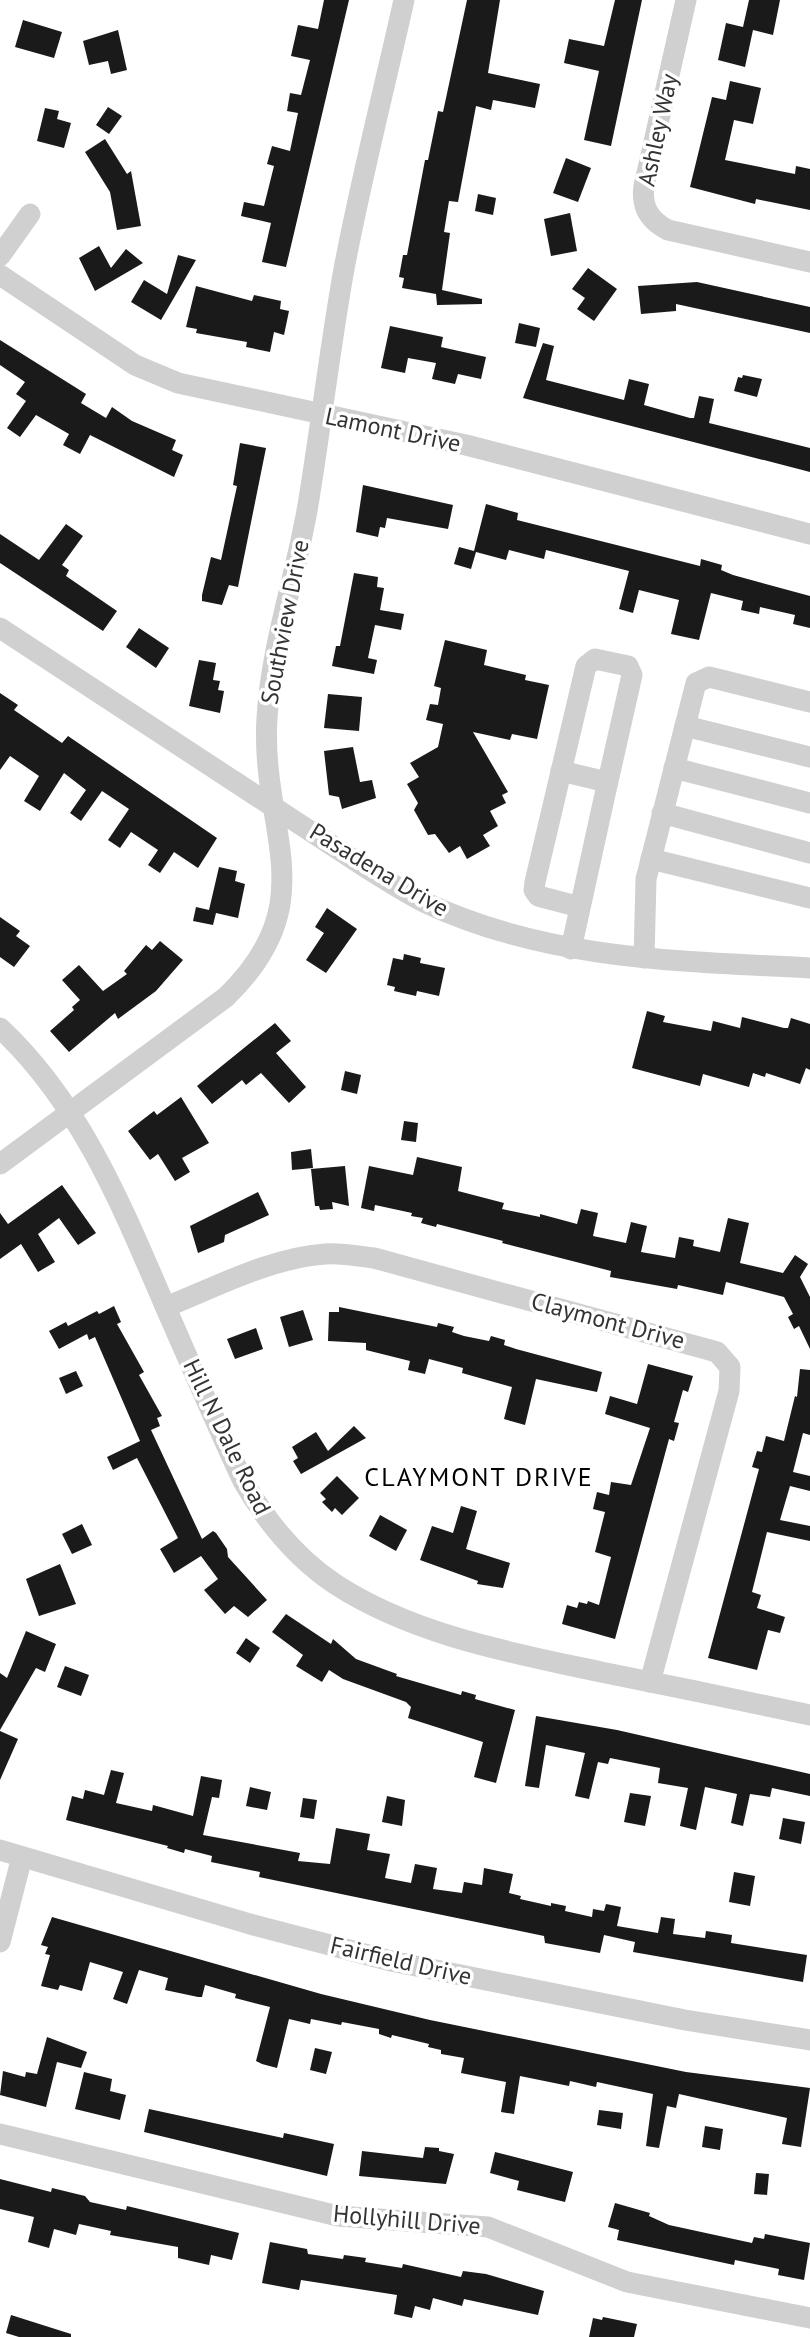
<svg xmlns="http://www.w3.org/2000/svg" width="810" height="2337" font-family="'PT Sans',sans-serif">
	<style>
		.building { fill: #1a1a1a }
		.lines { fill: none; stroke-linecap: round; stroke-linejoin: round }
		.minor { stroke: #d0d0d0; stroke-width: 21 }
		.labels { text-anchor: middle; stroke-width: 7; stroke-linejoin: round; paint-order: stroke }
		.street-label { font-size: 24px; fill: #333; stroke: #fff }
		.neighbourhood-label { font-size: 26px; letter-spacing: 2px; fill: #000; stroke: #fff }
	</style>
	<rect width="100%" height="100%" fill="#fff"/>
	<!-- building -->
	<g class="building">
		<polygon points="324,0 349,0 286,267 262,262 271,223 241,216 244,202 264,206 274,166 267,164 272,146 290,151 298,113 287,111 290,93 301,95 310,60 291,56 298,25 318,29"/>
		<polygon points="467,0 500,0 488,73 540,84 535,108 493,100 491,110 476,106 458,202 449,201 444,232 450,233 442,290 482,299 482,304 437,305 436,294 402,288 404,278 399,277 403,255 407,255 425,160 428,160 438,111 443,112"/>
		<polygon points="615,0 642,0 611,146 584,140 599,71 564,63 569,39 604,46"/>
		<polygon points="749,0 780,0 773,35 753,30 745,67 718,60 726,23 743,27"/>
		<polygon points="23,20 62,32 54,58 15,47"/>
		<polygon points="118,30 127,70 111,74 108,61 89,65 83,41"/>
		<polygon points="730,81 761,88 753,124 734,120 725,160 795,174 796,166 810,169 810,210 756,199 755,204 690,187 712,97 726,100"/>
		<polygon points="108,107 122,116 109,134 96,125"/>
		<polygon points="45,108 59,111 57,119 71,123 64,148 37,141"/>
		<polygon points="105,139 127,174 131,171 141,226 117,230 110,192 85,152"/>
		<polygon points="566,158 591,168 578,202 553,193"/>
		<polygon points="478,194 496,198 493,215 475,211"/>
		<polygon points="570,213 577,251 551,256 544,219"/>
		<polygon points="99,246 111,268 126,249 143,263 95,291 79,258"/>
		<polygon points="178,255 196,260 161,320 131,302 144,280 167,294"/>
		<polygon points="588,268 617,289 594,321 577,309 585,298 572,289"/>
		<polygon points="697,282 810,307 810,333 676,304 676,311 641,314 638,286"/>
		<polygon points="196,286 252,301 254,295 281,301 280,309 289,311 284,335 274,332 270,352 246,347 247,342 196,333 197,329 186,327"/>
		<polygon points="519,323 540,328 536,347 515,343"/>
		<polygon points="390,326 443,337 441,347 486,357 481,379 458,374 455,384 432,379 436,363 408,358 405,373 381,368"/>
		<polygon points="0,340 86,394 81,403 106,418 112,407 132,421 176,440 172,450 183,455 174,477 90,435 80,454 63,445 69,434 36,415 20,437 7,428 26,401 16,394 25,382 0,365"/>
		<polygon points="543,343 554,346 546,380 624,400 629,379 649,384 644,405 690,418 694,418 699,396 714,399 709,423 810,448 810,472 523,398"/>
		<polygon points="743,375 762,379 757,397 734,391 738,377 742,378"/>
		<polygon points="240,443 266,448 238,587 229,585 222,605 202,601 202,595 211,557 221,560 237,486 233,485"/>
		<polygon points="363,485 453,505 448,529 387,518 385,528 380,527 378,537 356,532"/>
		<polygon points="486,504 518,513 517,520 700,566 701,559 722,565 721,570 733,575 810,596 810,628 793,624 795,615 760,607 759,614 741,610 743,601 711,593 699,640 671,634 679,600 639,590 633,613 619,609 629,571 546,550 544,559 509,550 506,560 476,552 471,569 454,564 459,547 474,551"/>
		<polygon points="66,524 83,536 62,565 69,570 66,576 117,611 103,631 0,563 0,534 39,560"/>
		<polygon points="354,573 378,577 377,587 384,588 380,610 404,614 401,630 375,625 368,658 377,660 374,674 332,666 336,646 340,646"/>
		<polygon points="139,628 169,648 156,668 126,647"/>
		<polygon points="445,640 487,650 484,665 526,675 525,680 549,685 537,739 512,734 510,740 473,732 508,792 502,795 506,803 490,811 498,826 483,835 490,846 467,859 460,846 449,853 435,834 428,835 414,810 418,803 407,784 419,777 410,763 438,747 443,724 426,720 430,704 438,705 441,688 434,686"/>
		<polygon points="199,660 216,663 213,680 220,681 218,690 224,691 220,713 189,706"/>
		<polygon points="0,693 18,705 14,710 62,743 68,736 217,838 198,868 174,852 160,873 148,865 158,850 131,832 120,848 108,840 129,809 102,791 81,821 70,813 86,790 64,773 40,811 24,801 39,776 10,756 0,770"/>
		<polygon points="328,694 362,697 359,731 324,728"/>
		<polygon points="353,747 360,782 372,780 376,798 342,809 339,797 329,795 324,751"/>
		<polygon points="219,867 237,871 235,881 245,884 238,918 216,913 213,925 193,921 196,907 209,910"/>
		<polygon points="327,908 357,929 326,973 306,960 324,933 315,927"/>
		<polygon points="0,917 20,931 16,936 30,946 14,967 0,957"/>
		<polygon points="160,941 183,960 156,991 118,1019 115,1013 69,1052 50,1031 74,1010 72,1007 80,1000 62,980 79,965 103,991 127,974 124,971 146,945 152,950"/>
		<polygon points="404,954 421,958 420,963 445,968 439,996 417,991 416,996 394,991 395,987 387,985 393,958 403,960"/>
		<polygon points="647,1011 665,1016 663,1022 711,1031 713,1021 740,1028 742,1017 784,1028 788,1028 791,1018 810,1024 810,1070 806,1068 800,1084 766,1073 765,1077 753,1073 749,1087 703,1074 700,1086 632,1068"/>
		<polygon points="275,1023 291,1041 276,1053 306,1087 289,1103 261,1073 246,1085 242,1080 212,1104 197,1086"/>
		<polygon points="345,1071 361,1075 357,1094 341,1090"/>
		<polygon points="181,1097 209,1143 182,1158 190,1172 175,1181 158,1154 150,1160 128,1131 154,1111 157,1115"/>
		<polygon points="404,1121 418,1123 416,1142 401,1140"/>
		<polygon points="311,1149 313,1168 292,1170 291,1152"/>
		<polygon points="417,1157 462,1167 458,1191 504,1203 502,1209 540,1217 540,1214 577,1224 581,1209 598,1213 593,1236 626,1243 631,1222 647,1226 641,1252 675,1258 679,1237 694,1240 693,1246 720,1252 728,1218 749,1223 740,1263 783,1273 795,1255 808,1264 800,1277 810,1297 810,1349 799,1326 794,1329 788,1317 793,1314 784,1297 726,1282 723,1295 678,1285 677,1289 610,1277 611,1271 502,1243 503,1241 437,1224 436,1227 421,1223 423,1218 411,1216 412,1213 375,1205 374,1211 361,1208 369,1166 413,1175"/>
		<polygon points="345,1166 349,1206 332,1202 333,1209 320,1210 319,1206 315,1206 311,1169"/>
		<polygon points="62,1185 96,1233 78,1245 59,1218 38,1234 55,1262 38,1272 21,1244 0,1259 0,1213 8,1224"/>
		<polygon points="258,1192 269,1215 225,1235 224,1242 198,1253 190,1226"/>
		<polygon points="114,1306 121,1322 117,1324 144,1372 139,1375 162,1416 157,1418 160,1426 151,1430 202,1539 213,1531 216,1533 227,1549 228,1557 267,1600 248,1617 234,1606 225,1614 204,1590 218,1579 201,1556 174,1573 160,1549 178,1538 137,1458 113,1470 107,1457 140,1441 95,1337 89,1340 87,1334 59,1349 49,1331 66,1322 68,1326 97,1311 99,1314"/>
		<polygon points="339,1307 437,1327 438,1323 454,1327 452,1332 464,1336 489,1341 491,1336 505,1340 504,1345 516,1349 602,1372 597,1392 536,1379 525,1425 504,1419 512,1387 462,1373 463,1368 429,1359 425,1374 408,1370 410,1361 366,1350 366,1343 328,1341 329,1312 339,1312"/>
		<polygon points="303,1310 313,1340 289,1347 280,1317"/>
		<polygon points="256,1328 263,1349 235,1359 227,1339"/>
		<polygon points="648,1364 693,1376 688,1392 683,1390 674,1422 679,1423 674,1441 669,1439 615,1639 562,1624 567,1605 577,1608 579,1602 587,1604 588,1601 599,1605 611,1557 595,1552 605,1512 593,1509 597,1492 609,1495 611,1482 631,1485 650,1428 605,1414 610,1396 637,1404"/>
		<polygon points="800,1369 810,1370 810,1435 803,1433 793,1472 810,1476 810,1491 790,1486 780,1520 810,1526 810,1541 767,1532 752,1592 761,1595 757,1608 785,1617 780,1633 768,1630 757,1670 708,1658 759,1469 752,1467 757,1451 762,1452 766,1436 784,1441 795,1396 797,1397"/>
		<polygon points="76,1371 83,1386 66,1394 59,1378"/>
		<polygon points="354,1426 366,1438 301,1474 293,1461 298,1458 292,1447 316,1432 328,1451"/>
		<polygon points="337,1476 359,1498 342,1515 335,1508 332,1512 322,1502 326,1499 320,1493"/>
		<polygon points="461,1506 477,1511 466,1549 510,1563 503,1588 477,1584 478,1581 420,1560 432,1526 453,1533"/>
		<polygon points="380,1515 407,1530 396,1551 369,1536"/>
		<polygon points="82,1524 92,1545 72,1554 62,1534"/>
		<polygon points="60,1564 76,1604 39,1616 26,1579"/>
		<polygon points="286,1614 331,1644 333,1639 356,1659 397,1674 396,1676 461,1695 462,1691 476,1695 475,1699 515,1710 496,1783 474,1777 483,1742 408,1718 411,1707 406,1702 343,1679 329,1670 322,1682 296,1666 303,1655 272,1632"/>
		<polygon points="26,1631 56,1644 45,1672 36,1668 0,1730 0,1673 7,1678"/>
		<polygon points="246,1638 260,1648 250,1663 236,1653"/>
		<polygon points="65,1666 89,1675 81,1696 57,1687"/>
		<polygon points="536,1716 617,1730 810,1774 810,1796 772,1788 770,1797 750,1794 743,1826 731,1823 737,1794 705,1787 696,1830 680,1826 688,1788 658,1783 660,1768 610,1758 608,1764 598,1762 589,1799 575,1796 585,1753 546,1745 539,1788 525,1786"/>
		<polygon points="0,1731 18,1739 0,1780"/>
		<polygon points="111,1770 124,1773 116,1803 152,1811 153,1805 193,1816 201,1776 222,1780 219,1798 212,1797 203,1835 300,1853 298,1861 330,1864 336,1828 370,1834 367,1850 390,1854 385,1878 411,1883 415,1864 437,1868 433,1889 462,1893 464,1882 482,1885 484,1868 513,1874 509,1893 521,1896 520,1899 551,1906 551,1903 566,1906 565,1911 592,1917 593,1909 604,1911 606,1904 621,1907 617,1926 658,1933 661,1917 675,1919 673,1934 705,1938 706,1931 732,1935 731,1943 807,1955 803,1982 633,1952 635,1942 604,1935 600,1953 545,1943 544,1936 259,1877 260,1872 211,1862 212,1856 185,1849 184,1853 167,1848 168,1846 66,1820 72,1796 83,1799 85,1790 104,1795"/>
		<polygon points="250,1787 271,1792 267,1810 246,1806"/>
		<polygon points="630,1793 651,1796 645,1826 624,1822"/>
		<polygon points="387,1796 405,1800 402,1826 382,1822"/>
		<polygon points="303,1798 317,1800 314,1819 300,1817"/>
		<polygon points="783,1818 805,1822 801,1844 779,1839"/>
		<polygon points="734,1872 755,1876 750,1906 729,1902"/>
		<polygon points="52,1917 321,1994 430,2020 686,2072 810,2088 801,2147 782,2144 787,2118 679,2094 676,2108 667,2106 659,2148 646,2146 653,2094 597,2082 596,2087 570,2081 569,2086 520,2076 514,2114 501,2112 506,2082 461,2073 464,2058 441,2054 441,2050 428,2047 429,2044 392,2035 391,2038 379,2034 379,2029 342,2022 341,2025 311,2019 310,2024 289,2019 277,2068 262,2064 256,2061 270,2007 235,1998 236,1994 205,1985 202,1997 198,1997 165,1990 168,1978 139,1970 127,2004 113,1999 123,1972 90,1962 82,1991 60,1985 58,1990 41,1986 50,1955 45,1954 48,1947 41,1945"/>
		<polygon points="47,2037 87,2052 81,2068 57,2062 46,2107 0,2095 3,2071 25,2077 26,2072 37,2074"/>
		<polygon points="315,2048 332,2052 326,2074 310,2070"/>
		<polygon points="84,2072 112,2079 110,2091 126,2095 120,2120 75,2109"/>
		<polygon points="149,2109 283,2138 284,2133 334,2144 327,2176 144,2132"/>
		<polygon points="599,2110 623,2113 621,2129 597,2125"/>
		<polygon points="705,2126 723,2129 720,2150 702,2147"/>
		<polygon points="425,2147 439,2148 439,2151 454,2154 446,2184 359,2176 362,2151 423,2158"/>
		<polygon points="495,2152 573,2172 565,2202 517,2190 519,2181 490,2173"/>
		<polygon points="756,2173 769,2174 767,2195 754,2194"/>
		<polygon points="0,2179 51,2192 52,2188 85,2196 90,2202 126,2210 127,2206 239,2233 232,2260 211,2255 209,2265 178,2258 178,2247 110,2235 111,2231 79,2224 76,2235 54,2229 49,2248 28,2242 34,2217 0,2209"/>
		<polygon points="615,2203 650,2213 649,2216 669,2225 752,2243 754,2237 764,2239 765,2234 810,2243 804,2280 778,2275 779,2269 735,2260 734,2265 617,2240 619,2230 608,2227"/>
		<polygon points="270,2242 307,2249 308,2254 343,2259 344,2255 366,2258 365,2262 402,2268 403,2264 461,2277 463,2271 486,2274 544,2291 538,2315 464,2299 462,2306 433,2298 430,2310 415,2306 412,2318 394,2314 397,2295 301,2280 299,2290 262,2283"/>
		<polygon points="11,2315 71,2334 71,2337 19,2337 6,2333"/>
		<polygon points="603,2317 637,2324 634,2337 589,2337 593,2318 602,2320"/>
	</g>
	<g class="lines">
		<!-- minor -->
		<g class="minor">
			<path d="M686 0 644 186C641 207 650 221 668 230L810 262"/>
			<polyline points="0,256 30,214"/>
			<polyline points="0,275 135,365 178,383 466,445 810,534"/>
			<path d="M0 628 365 867C384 879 404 892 424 902 546 960 679 961 810 968"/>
			<polyline points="685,726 810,757"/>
			<polyline points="674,768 810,803"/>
			<polyline points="561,771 607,782"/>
			<polyline points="662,813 810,853"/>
			<polyline points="651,859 810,898"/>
			<path d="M571 949C591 858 611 766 632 675L628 666 595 659 586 666 535 882 534 890 538 896 580 907"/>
			<polyline points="644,958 646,879 696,683 709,677 810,702"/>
			<path d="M0 1028C81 1104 122 1206 165 1306 191 1365 216 1424 243 1481 266 1521 296 1558 335 1584 413 1635 512 1653 601 1672 671 1686 740 1700 810 1715"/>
			<path d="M0 1164 226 997C326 900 260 832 267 718 271 646 296 576 308 505 321 426 330 347 344 269 361 179 384 90 404 0"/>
			<path d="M166 1307C216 1287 270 1258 325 1254 341 1253 358 1256 374 1258L717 1352 730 1367 729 1391 650 1682"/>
			<polyline points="0,1850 250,1924 391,1961 685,2020 810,2040"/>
			<polyline points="0,1942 22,1857"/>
			<polyline points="0,2134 338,2216 488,2227 627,2282 810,2318"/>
		</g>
	</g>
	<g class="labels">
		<!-- street labels -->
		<g class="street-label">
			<text transform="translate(658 130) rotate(-78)" y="8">Ashley Way</text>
			<text transform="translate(393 430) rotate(12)" y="8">Lamont Drive</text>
			<text transform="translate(285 622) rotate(-79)" y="8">Southview Drive</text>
			<text transform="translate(379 870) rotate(31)" y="8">Pasadena Drive</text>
			<text transform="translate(608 1321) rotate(15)" y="8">Claymont Drive</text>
			<text transform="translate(227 1437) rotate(64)" y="8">Hill N Dale Road</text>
			<text transform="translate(401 1961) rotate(13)" y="8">Fairfield Drive</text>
			<text transform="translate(407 2220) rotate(5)" y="8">Hollyhill Drive</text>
		</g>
		<!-- neighbourhood labels -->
		<g class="neighbourhood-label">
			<text x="479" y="1486">CLAYMONT DRIVE</text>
		</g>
	</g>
</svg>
